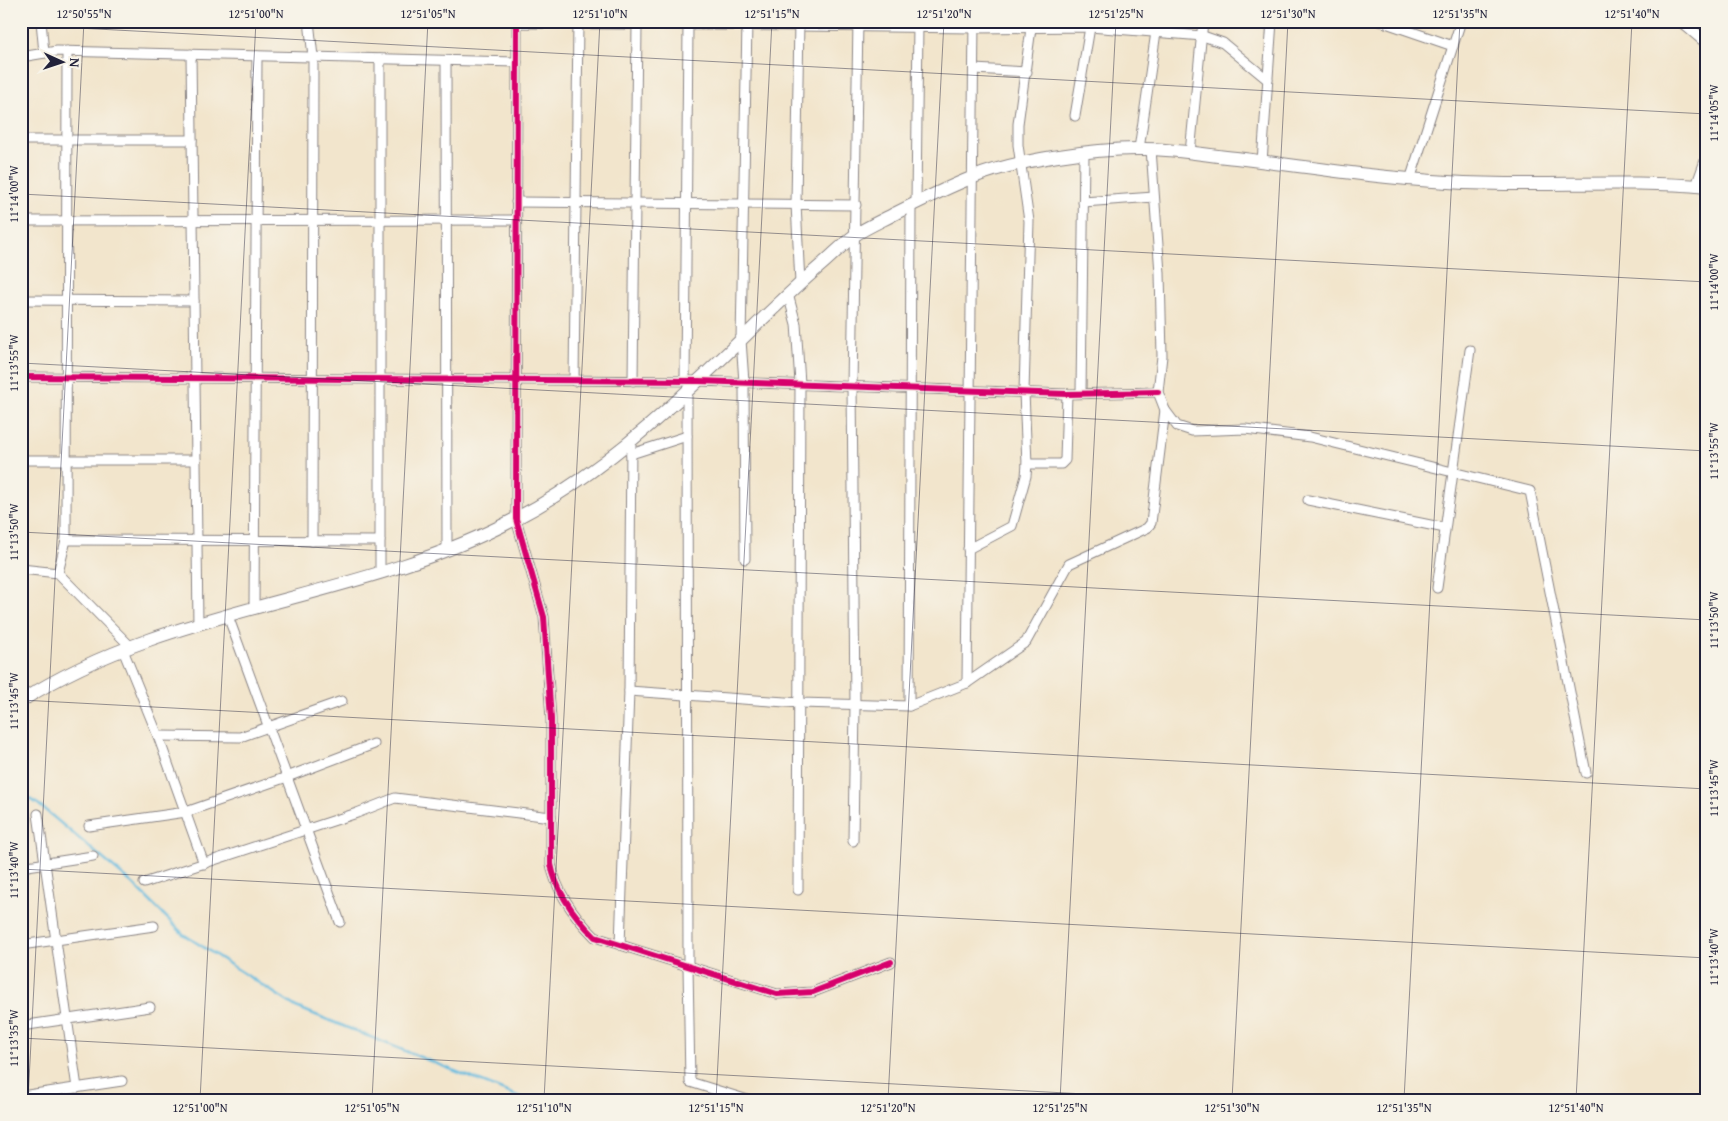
<svg xmlns="http://www.w3.org/2000/svg" width="1728" height="1121" font-family="'Gentium Book Plus',serif">
	<style>
		.lines { fill: none; stroke-linecap: round; stroke-linejoin: round }
		.stream { stroke: #61b9de; stroke-width: 2.5 }
		.street-casing { stroke: #8a8484; stroke-width: 11 }
		.secondary-casing { stroke: #8a8484; stroke-width: 13 }
		.primary-casing { stroke: #8a8484; stroke-width: 14 }
		.street { stroke: #fff; stroke-width: 9 }
		.secondary { stroke: #fff; stroke-width: 11 }
		.primary { stroke: #fff; stroke-width: 12 }
		.cycleway-casing { stroke: #f7f3e8; stroke-width: 9 }
		.cycleway { stroke: #d6006c; stroke-width: 6 }
		.ticks { fill: none; stroke: #22223b; stroke-width: 1; stroke-opacity: 0.45 }
		.neatline { fill: none; stroke: #22223b; stroke-width: 2 }
		.ticks-label { font-size: 12px; text-anchor: middle; fill: #22223b }
	</style>
	<rect width="100%" height="100%" fill="#f7f3e8"/>
	<filter id="ink" filterUnits="userSpaceOnUse"><feTurbulence type="fractalNoise" baseFrequency=".02" numOctaves="2"/><feDisplacementMap in="SourceGraphic" scale="10" xChannelSelector="R" yChannelSelector="G"/><feConvolveMatrix kernelMatrix="1 2 1 2 8 2 1 2 1" color-interpolation-filters="sRGB"/></filter>
	<filter id="wash" filterUnits="userSpaceOnUse"><feTurbulence type="fractalNoise" baseFrequency=".0096" numOctaves="4" result="noise"/><feDisplacementMap in="SourceGraphic" scale="20" xChannelSelector="R" yChannelSelector="G"/><feGaussianBlur stdDeviation="1.12" result="paint"/><feColorMatrix in="noise" values="0 0 0 0 0 0 0 0 0 0 0 0 0 0 0 0 0 1.4 0 .05"/><feComposite in="paint" operator="in"/></filter>
	<g filter="url(#wash)">
		<rect width="100%" height="100%" fill="#f2e5cc"/>
		<g class="lines">
			<!-- stream -->
			<polyline class="stream" points="21,794 38,804 133,884 183,934 296,1007 527,1100"/>
		</g>
	</g>
	<g filter="url(#ink)">
		<g class="lines">
			<defs>
				<g id="street">
					<polyline points="41,21 44,53"/>
					<polyline points="309,21 313,57 312,541"/>
					<polyline points="514,21 517,23 974,28 1090,27 1203,36 1223,43 1268,80"/>
					<polyline points="799,21 796,204 800,283"/>
					<polyline points="1380,21 1453,46"/>
					<path d="M517 23 516 519 544 617 551 719V864C556 892 575 917 595 937L777 994 813 992 891 962"/>
					<polyline points="191,54 198,625"/>
					<polyline points="21,57 57,51 517,62"/>
					<polyline points="380,59 380,572"/>
					<polyline points="446,61 447,550"/>
					<polyline points="974,69 1027,72"/>
					<polyline points="1075,116 1090,27"/>
					<polyline points="21,140 192,140"/>
					<polyline points="1139,149 1156,32"/>
					<polyline points="1151,149 1160,273 1162,356 1158,392 1165,410 1177,426 1192,431 1245,429 1310,437 1530,491 1586,773"/>
					<polyline points="1190,153 1203,21"/>
					<polyline points="1262,162 1272,21"/>
					<polyline points="1410,180 1461,21"/>
					<polyline points="1696,186 1707,155"/>
					<polyline points="516,202 856,205"/>
					<polyline points="1083,202 1154,197"/>
					<polyline points="916,203 918,23"/>
					<polyline points="21,221 516,220"/>
					<polyline points="788,294 796,324 800,383 798,890"/>
					<polyline points="21,300 194,301"/>
					<polyline points="21,377 699,381 1067,394 1158,392"/>
					<polyline points="574,381 578,21"/>
					<polyline points="633,381 637,25"/>
					<polyline points="685,381 688,25"/>
					<polyline points="687,392 688,966 690,1082 748,1100"/>
					<polyline points="1081,393 1084,154"/>
					<polyline points="631,454 687,436"/>
					<polyline points="21,460 196,460"/>
					<polyline points="1027,464 1061,464 1065,460 1067,394"/>
					<polyline points="1308,500 1445,528"/>
					<polyline points="66,540 380,541"/>
					<polyline points="968,549 1012,526 1026,476 1027,464 1024,392 1029,221 1018,145 1018,124 1032,21"/>
					<polyline points="745,559 744,382 741,340 747,22"/>
					<polyline points="21,569 58,573 131,647"/>
					<polyline points="58,573 66,540 67,51"/>
					<polyline points="1437,588 1470,350"/>
					<polyline points="254,609 257,56"/>
					<polyline points="228,616 340,922"/>
					<polyline points="123,650 158,736 204,864"/>
					<polyline points="967,683 974,21"/>
					<polyline points="629,691 800,703 909,706 967,683 1026,642 1069,564 1147,528 1151,523 1165,410"/>
					<polyline points="909,706 911,205"/>
					<polyline points="158,736 240,737 342,701"/>
					<polyline points="38,814 77,1088"/>
					<polyline points="89,826 186,812 287,777 374,744"/>
					<polyline points="853,841 855,705 852,386 858,21"/>
					<polyline points="21,867 93,856"/>
					<polyline points="144,883 357,813 395,798 551,817"/>
					<polyline points="21,945 154,926"/>
					<polyline points="620,945 629,691 631,441"/>
					<polyline points="21,1026 150,1007"/>
					<polyline points="21,1096 122,1081"/>
				</g>
				<polyline id="secondary" points="1681,21 1707,43"/>
				<path id="primary" d="M21 701C171 604 359 602 515 519 583 484 644 433 699 380 740 342 778 302 820 266 832 256 843 244 855 235 867 227 883 220 896 213 920 201 946 188 971 178 1016 160 1095 148 1144 149 1175 149 1206 155 1236 158 1307 167 1377 178 1448 182 1534 188 1621 179 1707 187"/>
			</defs>
			<!-- street casing -->
			<use href="#street" class="street-casing"/>
			<!-- secondary casing -->
			<use href="#secondary" class="secondary-casing"/>
			<!-- primary casing -->
			<use href="#primary" class="primary-casing"/>
			<!-- street -->
			<use href="#street" class="street"/>
			<!-- secondary -->
			<use href="#secondary" class="secondary"/>
			<!-- primary -->
			<use href="#primary" class="primary"/>
			<defs>
				<g id="cycleway">
					<path d="M514 21 517 23 516 519 544 617 551 719V864C556 892 575 917 595 937L777 994 813 992 891 962"/>
					<polyline points="21,377 699,381 1067,394 1158,392"/>
				</g>
			</defs>
			<!-- cycleway casing -->
			<use href="#cycleway" class="cycleway-casing"/>
			<!-- cycleway -->
			<use href="#cycleway" class="cycleway"/>
		</g>
	</g>
	<!-- ticks -->
	<path class="ticks" d="M21 25 1707 114M21 194 1707 282M21 363 1707 451M21 532 1707 620M21 700 1707 789M21 869 1707 958M21 1038 1199 1100M28 1100 84 21M200 1100 256 21M372 1100 428 21M544 1100 600 21M716 1100 772 21M888 1100 944 21M1060 1100 1116 21M1232 1100 1288 21M1404 1100 1460 21M1576 1100 1632 21"/>
	<!-- margin -->
	<rect width="1728" height="1121" fill="none" stroke="#f7f3e8" stroke-width="55"/>
	<!-- north arrow -->
	<g transform="translate(62 62) rotate(93)" stroke="#f7f3e8" stroke-width="4" paint-order="stroke">
	<path d="M0-4L9 19L0 12L-9 19Z" fill="#22223b"/>
	<text y="-8" font-size="14" font-weight="bold" text-anchor="middle" fill="#22223b">N</text>
	</g>
	<rect x="28" y="28" width="1672" height="1066" class="neatline"/>
	<g class="ticks-label">
		<text x="84" y="18">12°50'55"N</text>
		<text x="256" y="18">12°51'00"N</text>
		<text x="428" y="18">12°51'05"N</text>
		<text x="600" y="18">12°51'10"N</text>
		<text x="772" y="18">12°51'15"N</text>
		<text x="944" y="18">12°51'20"N</text>
		<text x="1116" y="18">12°51'25"N</text>
		<text x="1288" y="18">12°51'30"N</text>
		<text x="1460" y="18">12°51'35"N</text>
		<text x="1632" y="18">12°51'40"N</text>
		<text transform="translate(1714 113) rotate(-90)" y="4">11°14'05"W</text>
		<text transform="translate(14 194) rotate(-90)" y="4">11°14'00"W</text>
		<text transform="translate(1714 282) rotate(-90)" y="4">11°14'00"W</text>
		<text transform="translate(14 363) rotate(-90)" y="4">11°13'55"W</text>
		<text transform="translate(1714 451) rotate(-90)" y="4">11°13'55"W</text>
		<text transform="translate(14 532) rotate(-90)" y="4">11°13'50"W</text>
		<text transform="translate(1714 620) rotate(-90)" y="4">11°13'50"W</text>
		<text transform="translate(14 701) rotate(-90)" y="4">11°13'45"W</text>
		<text transform="translate(1714 788) rotate(-90)" y="4">11°13'45"W</text>
		<text transform="translate(14 870) rotate(-90)" y="4">11°13'40"W</text>
		<text transform="translate(1714 957) rotate(-90)" y="4">11°13'40"W</text>
		<text transform="translate(14 1038) rotate(-90)" y="4">11°13'35"W</text>
		<text x="200" y="1112">12°51'00"N</text>
		<text x="372" y="1112">12°51'05"N</text>
		<text x="544" y="1112">12°51'10"N</text>
		<text x="716" y="1112">12°51'15"N</text>
		<text x="888" y="1112">12°51'20"N</text>
		<text x="1060" y="1112">12°51'25"N</text>
		<text x="1232" y="1112">12°51'30"N</text>
		<text x="1404" y="1112">12°51'35"N</text>
		<text x="1576" y="1112">12°51'40"N</text>
	</g>
</svg>
